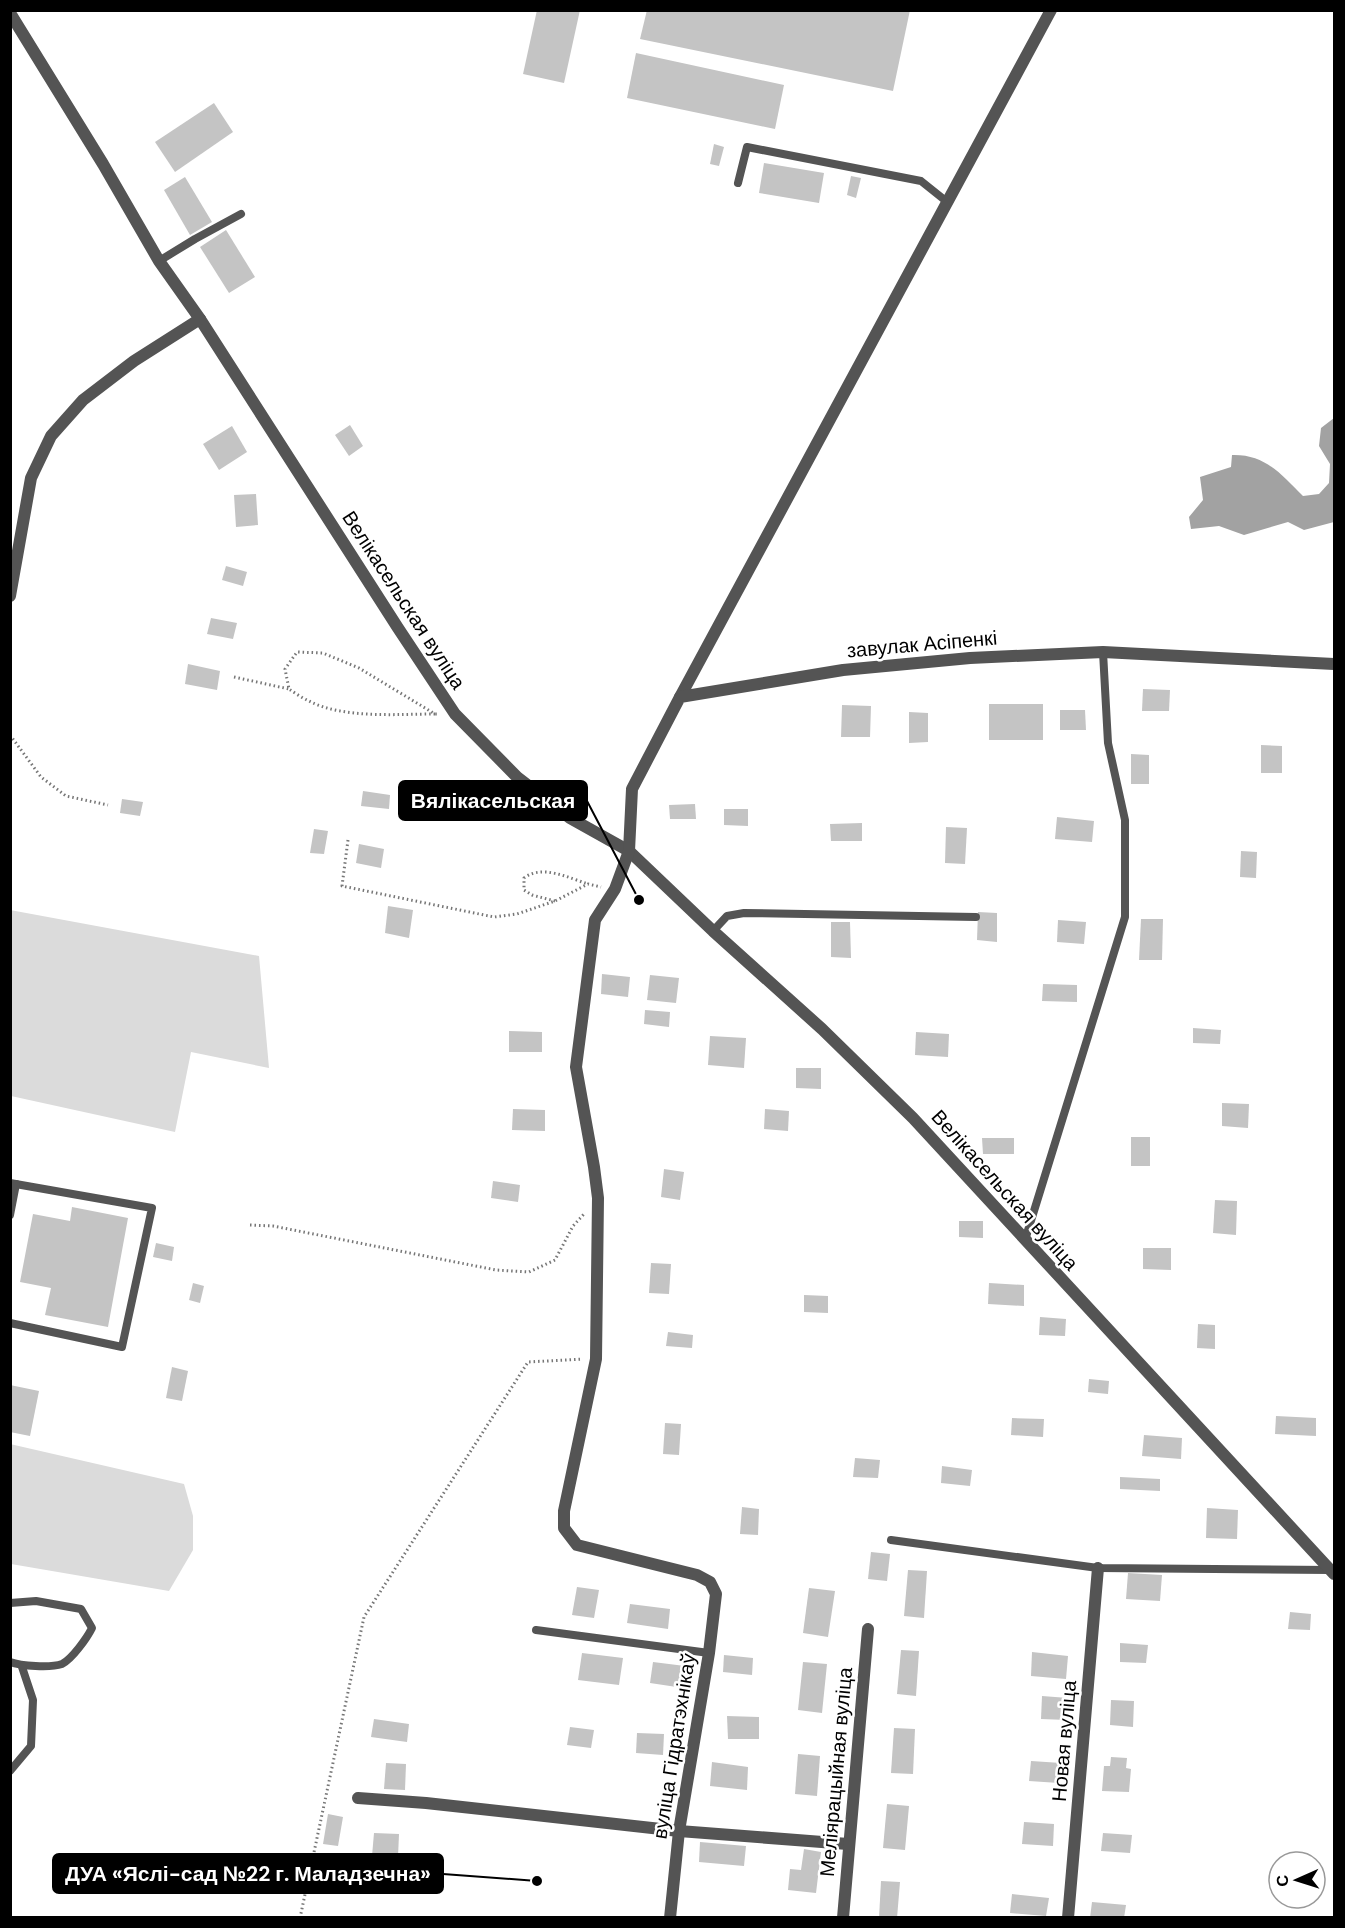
<svg xmlns="http://www.w3.org/2000/svg" width="1345" height="1928" font-family="'DM Sans',sans-serif">
	<style>
		.green { fill: #dbdbdb }
		.water { fill: #a2a2a2 }
		.building { fill: #c4c4c4 }
		.lines { fill: none; stroke-linecap: round; stroke-linejoin: round }
		.path { stroke: #767676; stroke-width: 3; stroke-dasharray: 1.5 3; stroke-linecap: butt }
		.service { stroke: #545454; stroke-width: 8 }
		.minor { stroke: #545454; stroke-width: 12 }
		.labels { text-anchor: middle; stroke-width: 5; stroke-linejoin: round; paint-order: stroke }
		.street-label { font-size: 20px; fill: #000; stroke: #fff }
		.leader { fill: none; stroke: #000; stroke-width: 2 }
		.callout-dot { fill: #000; stroke: #fff; stroke-width: 2 }
		.callout { fill: #000; stroke: #000; stroke-width: 2 }
		.callout-label { font-size: 21px; text-anchor: middle; font-weight: bold; fill: #fff }
	</style>
	<rect width="100%" height="100%" fill="#fff"/>
	<!-- green -->
	<g class="green">
		<polygon points="10,910 259,956 269,1068 191,1052 175,1132 11,1096"/>
		<polygon points="10,1444 184,1484 193,1516 193,1550 169,1591 11,1564"/>
	</g>
	<!-- water -->
	<path class="water" d="M1334 418V522L1304 530 1288 522 1244 535 1219 526 1191 529 1189 517 1203 500 1200 477 1231 467 1232 455C1265 454 1281 474 1303 496L1319 494 1329 483 1330 464 1319 446 1321 428Z"/>
	<!-- building -->
	<g class="building">
		<polygon points="537,10 580,10 564,83 523,74"/>
		<polygon points="647,10 910,10 893,91 640,39"/>
		<polygon points="636,53 784,85 775,129 627,98"/>
		<polygon points="214,103 233,132 175,172 155,142"/>
		<polygon points="714,144 724,147 719,166 710,164"/>
		<polygon points="764,163 824,173 819,203 759,193"/>
		<polygon points="851,176 861,178 856,198 847,195"/>
		<polygon points="185,177 212,222 190,235 164,190"/>
		<polygon points="226,230 255,277 229,293 200,247"/>
		<polygon points="350,425 363,446 349,456 335,435"/>
		<polygon points="232,426 247,452 219,470 203,444"/>
		<polygon points="256,494 258,525 236,527 234,495"/>
		<polygon points="226,566 247,572 243,586 222,580"/>
		<polygon points="211,618 237,623 233,639 207,634"/>
		<polygon points="188,664 220,671 217,690 185,684"/>
		<polygon points="1143,689 1170,690 1169,711 1142,711"/>
		<rect x="989" y="704" width="54" height="36"/>
		<polygon points="842,705 871,706 870,737 841,737"/>
		<polygon points="1060,710 1085,710 1086,730 1060,730"/>
		<polygon points="909,712 928,713 928,742 909,743"/>
		<polygon points="1261,745 1282,746 1282,773 1261,773"/>
		<polygon points="1131,754 1149,755 1149,784 1131,784"/>
		<polygon points="363,791 390,795 389,809 361,806"/>
		<polygon points="122,799 143,802 140,816 120,813"/>
		<polygon points="695,804 696,819 670,819 669,805"/>
		<polygon points="724,809 748,809 748,826 724,825"/>
		<polygon points="1057,817 1094,821 1092,842 1055,839"/>
		<polygon points="862,823 862,841 831,841 830,824"/>
		<polygon points="946,827 967,828 965,864 945,863"/>
		<polygon points="314,829 328,831 324,854 310,853"/>
		<polygon points="359,844 384,849 381,868 356,863"/>
		<polygon points="1241,851 1257,852 1256,878 1240,877"/>
		<polygon points="388,906 413,910 409,938 385,933"/>
		<polygon points="978,912 997,913 997,942 977,940"/>
		<polygon points="1141,919 1163,919 1162,960 1139,960"/>
		<polygon points="1058,920 1086,922 1084,944 1057,942"/>
		<polygon points="831,922 850,922 851,958 831,957"/>
		<polygon points="602,974 630,977 628,997 601,994"/>
		<polygon points="650,975 679,978 676,1003 647,1000"/>
		<polygon points="1043,984 1077,985 1077,1002 1042,1001"/>
		<polygon points="645,1010 670,1012 669,1027 644,1024"/>
		<polygon points="1193,1028 1221,1030 1220,1044 1193,1043"/>
		<polygon points="509,1031 542,1032 542,1052 509,1052"/>
		<polygon points="916,1032 949,1034 948,1057 915,1055"/>
		<polygon points="710,1036 746,1038 744,1068 708,1065"/>
		<polygon points="796,1068 821,1068 821,1089 796,1088"/>
		<polygon points="1222,1103 1249,1104 1248,1128 1222,1126"/>
		<polygon points="513,1109 545,1110 545,1131 512,1130"/>
		<polygon points="765,1109 789,1111 788,1131 764,1129"/>
		<rect x="1131" y="1137" width="19" height="29"/>
		<polygon points="982,1138 1014,1138 1014,1154 983,1154"/>
		<polygon points="664,1169 684,1172 680,1200 661,1197"/>
		<polygon points="493,1181 520,1185 518,1202 491,1198"/>
		<polygon points="1215,1200 1237,1201 1236,1235 1213,1233"/>
		<polygon points="72,1207 128,1218 108,1327 45,1315 51,1288 20,1282 33,1214 70,1221"/>
		<polygon points="959,1221 983,1221 983,1238 959,1237"/>
		<polygon points="156,1243 174,1247 172,1261 153,1257"/>
		<polygon points="1143,1248 1171,1248 1171,1270 1143,1269"/>
		<polygon points="651,1263 671,1264 669,1294 649,1293"/>
		<polygon points="193,1283 204,1286 200,1303 189,1300"/>
		<polygon points="989,1283 1024,1285 1024,1306 988,1304"/>
		<polygon points="804,1295 828,1296 828,1313 804,1312"/>
		<polygon points="1040,1317 1066,1319 1065,1336 1039,1335"/>
		<polygon points="1198,1324 1215,1325 1215,1349 1197,1348"/>
		<polygon points="668,1332 693,1335 692,1348 666,1346"/>
		<polygon points="172,1367 188,1371 182,1401 166,1398"/>
		<polygon points="1089,1379 1109,1381 1108,1394 1088,1392"/>
		<polygon points="10,1385 39,1391 30,1436 10,1432"/>
		<polygon points="1276,1416 1316,1418 1316,1436 1275,1434"/>
		<polygon points="1012,1418 1044,1419 1043,1437 1011,1435"/>
		<polygon points="665,1423 681,1424 679,1455 663,1454"/>
		<polygon points="1144,1435 1182,1438 1181,1459 1142,1456"/>
		<polygon points="855,1458 880,1460 878,1478 853,1477"/>
		<polygon points="942,1466 972,1470 970,1486 941,1483"/>
		<polygon points="1120,1477 1160,1479 1160,1491 1120,1489"/>
		<polygon points="742,1507 759,1509 758,1535 740,1534"/>
		<polygon points="1207,1508 1238,1510 1237,1539 1206,1538"/>
		<polygon points="871,1552 890,1554 887,1581 868,1579"/>
		<polygon points="908,1570 927,1571 924,1618 904,1616"/>
		<polygon points="1128,1573 1162,1575 1160,1601 1126,1599"/>
		<polygon points="577,1587 599,1590 594,1618 572,1615"/>
		<polygon points="809,1588 835,1591 828,1637 803,1633"/>
		<polygon points="630,1604 670,1609 668,1629 627,1623"/>
		<polygon points="1290,1612 1311,1614 1310,1630 1288,1629"/>
		<polygon points="1120,1643 1148,1645 1146,1663 1120,1662"/>
		<polygon points="901,1650 919,1651 916,1696 897,1694"/>
		<polygon points="1032,1652 1068,1656 1066,1679 1031,1676"/>
		<polygon points="582,1653 623,1658 619,1685 578,1680"/>
		<polygon points="724,1655 753,1658 752,1675 723,1672"/>
		<polygon points="653,1662 693,1667 690,1689 650,1683"/>
		<polygon points="803,1662 827,1664 822,1713 798,1710"/>
		<polygon points="1042,1696 1068,1698 1067,1720 1041,1719"/>
		<polygon points="1111,1700 1134,1701 1133,1727 1110,1725"/>
		<polygon points="727,1716 759,1717 759,1739 728,1739"/>
		<polygon points="374,1719 409,1724 407,1742 371,1737"/>
		<polygon points="570,1727 594,1730 591,1748 567,1745"/>
		<polygon points="894,1728 915,1729 913,1774 891,1773"/>
		<polygon points="637,1733 664,1734 663,1755 636,1753"/>
		<polygon points="798,1754 820,1756 817,1796 795,1794"/>
		<polygon points="1111,1757 1127,1758 1126,1768 1131,1769 1129,1792 1102,1791 1104,1766 1110,1766"/>
		<polygon points="1031,1761 1061,1763 1059,1783 1029,1781"/>
		<polygon points="712,1762 748,1767 747,1790 710,1786"/>
		<polygon points="386,1763 406,1764 405,1790 384,1789"/>
		<polygon points="887,1804 909,1806 905,1850 883,1848"/>
		<polygon points="328,1814 343,1817 338,1846 323,1844"/>
		<polygon points="1024,1822 1054,1824 1053,1846 1022,1844"/>
		<polygon points="374,1833 399,1834 398,1857 372,1856"/>
		<polygon points="1103,1833 1132,1835 1130,1853 1101,1851"/>
		<polygon points="700,1842 746,1846 744,1866 699,1862"/>
		<polygon points="804,1849 821,1852 816,1893 788,1890 790,1869 801,1870"/>
		<polygon points="881,1881 900,1882 897,1918 879,1918"/>
		<polygon points="1012,1894 1049,1898 1046,1916 1010,1913"/>
		<polygon points="1092,1902 1126,1905 1124,1918 1090,1918"/>
	</g>
	<g class="lines">
		<!-- path -->
		<g class="path">
			<polyline points="234,677 289,689"/>
			<path d="M435 714C397 714 344 719 309 701 302 698 295 693 289 689L285 669 297 652 323 653 359 668 435 714H439"/>
			<polyline points="10,735 41,777 66,796 108,805"/>
			<polyline points="348,840 342,886 494,917 517,914 555,901 588,884 601,887"/>
			<path d="M555 901 532 895 524 890V878C542 864 569 878 588 884"/>
			<polyline points="250,1225 273,1226 496,1270 529,1272 555,1260 573,1226 584,1214"/>
			<polyline points="300,1918 364,1617 528,1362 583,1359"/>
		</g>
		<!-- service -->
		<g class="service">
			<polyline points="738,183 747,147 921,181 946,201"/>
			<polyline points="159,261 195,239 241,214"/>
			<polyline points="713,931 727,916 744,913 976,917"/>
			<polyline points="10,1183 152,1208 122,1347 10,1323"/>
			<polyline points="10,1215 16,1184"/>
			<polyline points="1025,1240 1125,917 1125,820 1108,743 1103,652"/>
			<polyline points="891,1540 1098,1568 1330,1570"/>
			<path d="M10 1603 36 1601 81 1609 92 1628C87 1638 72 1659 62 1664 50 1668 21 1666 10 1662"/>
			<polyline points="536,1630 709,1653"/>
			<polyline points="10,1771 31,1746 33,1700 22,1667"/>
		</g>
		<!-- minor -->
		<g class="minor">
			<polyline points="10,13 103,164 159,261 200,319 398,628 455,714 517,777 570,818 629,851 713,931 822,1029 913,1118 1334,1574"/>
			<polyline points="10,596 31,478 51,436 83,400 134,361 200,319"/>
			<polyline points="680,697 1051,10"/>
			<polyline points="358,1798 426,1803 679,1831 848,1844"/>
			<polyline points="670,1918 679,1831 709,1653 716,1594 710,1582 697,1575 577,1545 564,1528 564,1511 596,1359 598,1198 594,1167 576,1067 595,920 615,889 629,851 632,789 680,697 843,670 970,658 1103,652 1334,664"/>
			<polyline points="843,1918 868,1629"/>
			<polyline points="1068,1918 1098,1568"/>
		</g>
	</g>
	<g class="labels">
		<!-- street labels -->
		<g class="street-label">
			<text transform="translate(404 600) rotate(57)" y="7">Велікасельская вуліца</text>
			<text transform="translate(922 644) rotate(-5)" y="7">завулак Асіпенкі</text>
			<text transform="translate(1005 1190) rotate(48)" y="7">Велікасельская вуліца</text>
			<text transform="translate(1064 1741) rotate(-85)" y="7">Новая вуліца</text>
			<text transform="translate(674 1746) rotate(-81)" y="7">вуліца Гідратэхнікаў</text>
			<text transform="translate(836 1772) rotate(-85)" y="7">Меліярацыйная вуліца</text>
		</g>
	</g>
	<!-- callouts -->
	<path class="leader" d="M639 900L587 801M537 1881L443 1874"/>
	<g class="callout-dot">
		<circle cx="639" cy="900" r="6"/>
		<circle cx="537" cy="1881" r="6"/>
	</g>
	<g class="callout">
		<rect x="399" y="781" width="188" height="39" rx="6"/>
		<rect x="53" y="1854" width="390" height="39" rx="6"/>
	</g>
	<g class="callout-label">
		<text x="493" y="808">Вялікасельская</text>
		<text x="248" y="1881">ДУА «Яслі-сад №22 г. Маладзечна»</text>
	</g>
	<!-- border -->
	<rect width="1345" height="1928" fill="none" stroke="#000000" stroke-width="24"/>
	<!-- north arrow -->
	<g transform="translate(1297 1880) rotate(267)"><circle r="28" fill="#ffffff" stroke="#999999" stroke-width="1.5"/>
	<path d="M0-4.5L10 22L0 15L-10 22Z" fill="#000000"/>
	<text y="-9" font-size="16" font-weight="bold" text-anchor="middle" fill="#000000">С</text>
	</g>
</svg>
